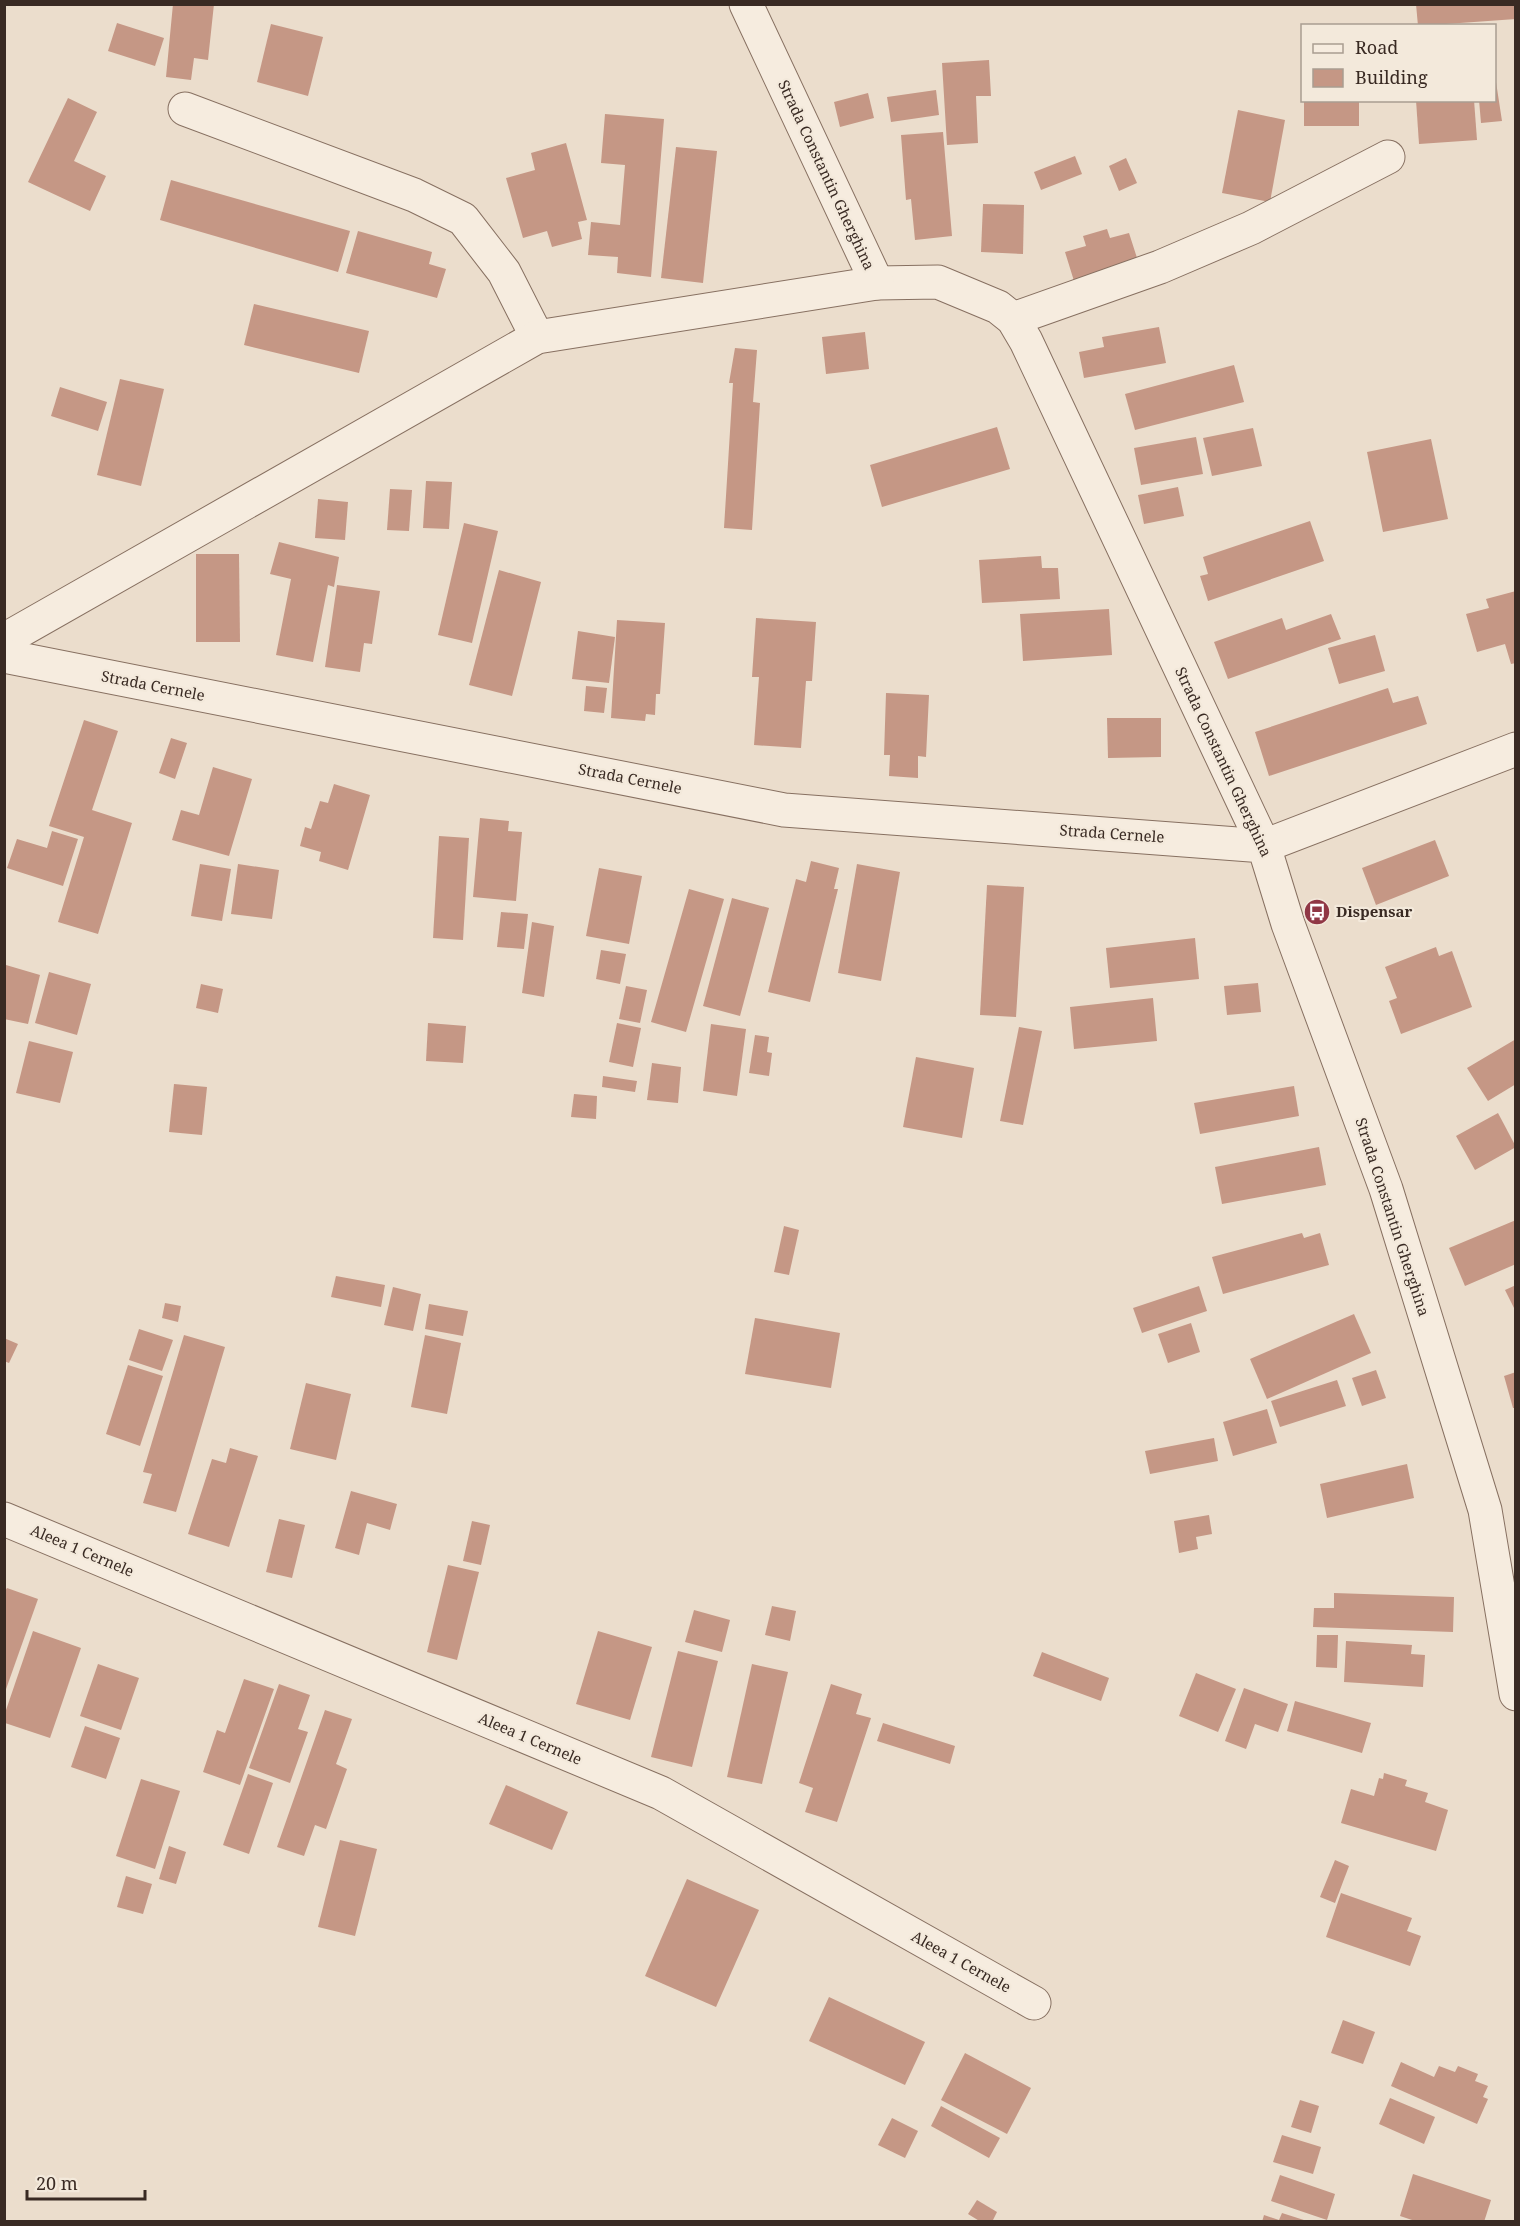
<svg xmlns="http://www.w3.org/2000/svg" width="1520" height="2226" font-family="'Noto Serif',serif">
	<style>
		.building { fill: #c59785 }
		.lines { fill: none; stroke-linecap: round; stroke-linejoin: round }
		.minor-casing { stroke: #877061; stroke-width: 35 }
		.tertiary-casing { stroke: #877061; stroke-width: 35 }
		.minor { stroke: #f6ecdf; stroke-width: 33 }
		.tertiary { stroke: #f6ecdf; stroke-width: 33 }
		.labels { text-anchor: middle; stroke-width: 4.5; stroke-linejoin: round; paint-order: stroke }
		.street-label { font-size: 15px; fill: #392a23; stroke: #f3e9db }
		.poi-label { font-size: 15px; font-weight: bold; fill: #392a23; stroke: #f3e9db; text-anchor: start }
	</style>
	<rect width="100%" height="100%" fill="#ebddcc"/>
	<!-- building -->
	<g class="building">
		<polygon points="173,4 214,4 208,60 194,58 191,80 166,77"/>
		<polygon points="1416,4 1516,4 1516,19 1418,26"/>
		<polygon points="117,23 164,38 155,66 108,51"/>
		<polygon points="271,24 323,37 308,96 257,82"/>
		<polygon points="989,60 991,96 976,96 978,143 947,145 942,63"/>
		<polygon points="1494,69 1502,121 1481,123 1479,100 1494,100"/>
		<polygon points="936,90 939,115 891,122 887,97"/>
		<polygon points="868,93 874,118 840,127 834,102"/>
		<polygon points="68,98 97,112 74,161 106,176 90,211 28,182"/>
		<rect x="1304" y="100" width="55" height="26"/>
		<polygon points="1416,100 1474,100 1477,140 1419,144"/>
		<polygon points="1238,110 1285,120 1270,202 1222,193"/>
		<polygon points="605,114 664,119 651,277 617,273 618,257 588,255 591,222 620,225 625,165 601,163"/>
		<polygon points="943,132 952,236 915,240 911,199 906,200 901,135"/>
		<polygon points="566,143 587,220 578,222 582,239 552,247 547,231 523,238 506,178 535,170 531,153"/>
		<polygon points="676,147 717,151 703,283 661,278"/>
		<polygon points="1075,156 1082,174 1041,190 1034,172"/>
		<polygon points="1126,158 1137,183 1119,191 1109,166"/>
		<polygon points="171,180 350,231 338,272 160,220"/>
		<polygon points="983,204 1024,205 1023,254 981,252"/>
		<polygon points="1107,229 1110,238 1129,233 1138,261 1074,281 1065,252 1086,246 1083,236"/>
		<polygon points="358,231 432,252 429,264 446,269 437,298 346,273"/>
		<polygon points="254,304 369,331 359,373 244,345"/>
		<polygon points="1159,327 1166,363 1084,378 1079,352 1104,347 1102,337"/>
		<polygon points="865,332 869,369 826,374 822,337"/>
		<polygon points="735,348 757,350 753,402 760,403 752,530 724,528 733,383 729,383"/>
		<polygon points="1234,365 1244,402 1135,430 1125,394"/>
		<polygon points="120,379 164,389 141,486 97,475"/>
		<polygon points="60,387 107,402 98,431 51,416"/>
		<polygon points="997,427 1010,469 882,507 870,465"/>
		<polygon points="1253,428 1262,466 1212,476 1203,438"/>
		<polygon points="1196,437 1203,474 1141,485 1134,448"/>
		<polygon points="1431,439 1448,519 1383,532 1367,452"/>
		<polygon points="426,481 452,482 449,529 423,528"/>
		<polygon points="1178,487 1184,516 1144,524 1138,495"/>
		<polygon points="390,489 412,490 409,531 387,530"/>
		<polygon points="318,499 348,502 345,540 315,538"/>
		<polygon points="1310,521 1324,561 1208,601 1200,576 1208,574 1203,557"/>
		<polygon points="464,523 498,531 472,643 438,635"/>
		<polygon points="279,542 339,557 334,587 328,585 313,662 276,655 291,579 270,574"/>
		<polygon points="196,554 239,554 240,642 196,642"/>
		<polygon points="1041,556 1042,568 1058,568 1060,599 982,603 979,560"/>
		<polygon points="499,570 541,582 512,696 469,685"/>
		<polygon points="337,585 380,591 372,644 364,643 360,672 325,667"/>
		<polygon points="1516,591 1516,663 1511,664 1505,644 1477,652 1466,614 1489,608 1486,599"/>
		<polygon points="1109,609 1112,655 1023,661 1020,614"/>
		<polygon points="1331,614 1341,639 1228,679 1214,642 1282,618 1286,630"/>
		<polygon points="756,618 816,622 812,681 806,681 801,748 754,745 759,677 752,677"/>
		<polygon points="617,620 665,623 660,694 656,694 655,715 646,714 645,721 611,718"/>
		<polygon points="578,631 615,637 609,683 572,679"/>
		<polygon points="1375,635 1385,671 1339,684 1328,648"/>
		<polygon points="586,686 607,688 604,713 584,711"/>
		<polygon points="1388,688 1393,703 1418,696 1427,724 1269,776 1255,732"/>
		<polygon points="886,693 929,695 926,757 918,756 918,778 889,776 890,755 884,755"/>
		<polygon points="1107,718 1161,718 1161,757 1108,758"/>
		<polygon points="84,720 118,731 92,810 132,823 98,934 58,922 84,837 49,826"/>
		<polygon points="171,738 187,743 175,779 159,773"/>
		<polygon points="213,767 252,779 229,856 172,840 181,810 199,815"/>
		<polygon points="334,784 370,795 348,870 319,861 321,852 300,846 305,827 311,829 320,801 328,803"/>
		<polygon points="480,818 509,821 508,831 522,832 516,901 473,897"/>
		<polygon points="52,831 78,839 63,886 7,868 17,839 47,848"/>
		<polygon points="439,836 469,838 463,940 433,938"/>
		<polygon points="1435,840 1449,876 1376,905 1362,868"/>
		<polygon points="811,861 839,868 834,889 838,889 810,1002 768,992 796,879 806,882"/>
		<polygon points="200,864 231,869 222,921 191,916"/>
		<polygon points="238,864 279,870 272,919 231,914"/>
		<polygon points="857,864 900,872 881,981 838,973"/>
		<polygon points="599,868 642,876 629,944 586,936"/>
		<polygon points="987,885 1024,887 1016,1017 980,1015"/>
		<polygon points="689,889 724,899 686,1032 651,1022"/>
		<polygon points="732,898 769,908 740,1016 703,1006"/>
		<polygon points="501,912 528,914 524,949 497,947"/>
		<polygon points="532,922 554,926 544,997 522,993"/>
		<polygon points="1195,938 1199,979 1110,988 1106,948"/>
		<polygon points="1436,947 1439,956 1452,951 1472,1007 1401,1034 1389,1001 1397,998 1385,967"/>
		<polygon points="601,950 626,954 620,984 596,979"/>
		<polygon points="6,965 40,975 28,1024 4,1019"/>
		<polygon points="49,972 91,984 77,1035 35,1023"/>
		<polygon points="1258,983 1261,1012 1227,1015 1224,986"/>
		<polygon points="201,984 223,989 218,1013 196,1008"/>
		<polygon points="626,986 647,990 640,1023 619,1019"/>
		<polygon points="1153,998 1157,1041 1074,1049 1070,1007"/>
		<polygon points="428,1023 466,1026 463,1063 426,1061"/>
		<polygon points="617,1023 641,1028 633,1067 609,1062"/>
		<polygon points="711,1024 746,1029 737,1096 703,1091"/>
		<polygon points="1019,1027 1042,1031 1023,1125 1000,1121"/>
		<polygon points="755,1035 769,1037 767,1052 772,1053 769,1076 749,1073"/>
		<polygon points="1516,1039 1516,1084 1488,1101 1467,1068"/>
		<polygon points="29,1041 73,1052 60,1103 16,1093"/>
		<polygon points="916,1057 974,1068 962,1138 903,1127"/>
		<polygon points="652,1063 681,1067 678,1103 647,1100"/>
		<polygon points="603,1076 637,1081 635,1092 602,1087"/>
		<polygon points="174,1084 207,1087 202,1135 169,1132"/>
		<polygon points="1294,1086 1299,1116 1200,1134 1194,1103"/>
		<polygon points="574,1094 597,1096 596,1119 571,1117"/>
		<polygon points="1498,1113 1516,1147 1475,1170 1456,1136"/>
		<polygon points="1319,1147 1326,1185 1222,1204 1215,1167"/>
		<polygon points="1516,1220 1516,1264 1465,1286 1449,1248"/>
		<polygon points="784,1226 799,1230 789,1275 774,1272"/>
		<polygon points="1302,1233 1304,1238 1320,1233 1329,1265 1223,1294 1212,1257"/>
		<polygon points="336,1276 385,1285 381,1307 331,1297"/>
		<polygon points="1516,1285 1516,1312 1505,1290"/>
		<polygon points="1199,1286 1207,1311 1142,1333 1133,1308"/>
		<polygon points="393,1287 421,1294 413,1331 384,1325"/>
		<polygon points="165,1303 181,1306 178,1322 162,1318"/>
		<polygon points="429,1304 468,1311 463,1336 425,1329"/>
		<polygon points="1354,1314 1371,1353 1267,1399 1250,1359"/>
		<polygon points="755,1318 840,1333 831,1388 745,1374"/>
		<polygon points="1191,1323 1200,1352 1168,1363 1158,1334"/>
		<polygon points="139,1329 173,1340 162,1371 129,1360"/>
		<polygon points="184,1335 225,1347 176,1512 143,1503 152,1474 143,1472"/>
		<polygon points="425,1335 461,1343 447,1414 411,1407"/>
		<polygon points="4,1338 18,1344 9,1363 4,1361"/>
		<polygon points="128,1365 163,1376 140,1446 106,1434"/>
		<polygon points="1376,1370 1386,1398 1362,1406 1352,1378"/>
		<polygon points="1516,1372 1516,1408 1513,1408 1504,1376"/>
		<polygon points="1337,1380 1346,1406 1280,1427 1271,1401"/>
		<polygon points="306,1383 351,1394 336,1460 290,1449"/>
		<polygon points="1267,1409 1277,1443 1233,1456 1223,1422"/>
		<polygon points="1214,1438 1218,1461 1150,1474 1145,1451"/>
		<polygon points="230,1448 258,1456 229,1547 188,1534 212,1459 226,1463"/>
		<polygon points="1407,1464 1414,1498 1327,1518 1320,1484"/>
		<polygon points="351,1491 397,1504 390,1530 367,1523 359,1555 335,1548"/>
		<polygon points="1209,1515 1212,1534 1196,1537 1198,1549 1179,1553 1174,1521"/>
		<polygon points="279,1519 305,1525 292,1578 266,1572"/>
		<polygon points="472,1521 490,1525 481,1565 463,1561"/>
		<polygon points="448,1565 479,1572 457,1660 427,1652"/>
		<polygon points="7,1588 38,1599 5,1692 4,1593"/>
		<polygon points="1334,1593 1454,1597 1453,1632 1313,1627 1314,1608 1334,1608"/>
		<polygon points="772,1606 796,1611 790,1641 765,1635"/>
		<polygon points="694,1610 730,1620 722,1652 685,1642"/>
		<polygon points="33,1631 81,1648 50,1738 5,1723 5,1713"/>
		<polygon points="598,1631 652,1647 630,1720 576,1704"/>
		<polygon points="1317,1635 1338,1635 1337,1668 1316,1667"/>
		<polygon points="1346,1641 1412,1645 1411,1654 1425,1655 1423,1687 1344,1682"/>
		<polygon points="678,1651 718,1661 692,1767 651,1757"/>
		<polygon points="1042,1652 1109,1678 1101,1701 1033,1676"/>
		<polygon points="98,1664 139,1678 121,1730 80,1716"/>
		<polygon points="752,1664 788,1672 762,1784 727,1777"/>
		<polygon points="1196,1673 1236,1689 1218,1732 1179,1716"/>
		<polygon points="244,1679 274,1689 240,1785 203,1772 217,1730 225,1733"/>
		<polygon points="279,1684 310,1695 298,1729 308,1732 290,1783 249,1768"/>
		<polygon points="831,1684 862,1694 856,1714 871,1718 837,1822 805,1812 813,1788 799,1783"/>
		<polygon points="1244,1688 1288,1704 1278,1732 1255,1724 1246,1749 1225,1741"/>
		<polygon points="1295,1701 1371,1723 1362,1753 1287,1731"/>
		<polygon points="325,1710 352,1719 336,1764 347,1769 326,1829 315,1825 304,1856 277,1847"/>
		<polygon points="883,1723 955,1746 950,1764 877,1741"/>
		<polygon points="85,1726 120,1738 106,1779 71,1767"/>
		<polygon points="1384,1773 1407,1780 1405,1786 1428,1793 1425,1802 1448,1810 1436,1851 1341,1823 1351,1789 1374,1796 1379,1778 1383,1779"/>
		<polygon points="248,1774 273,1783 249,1854 223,1845"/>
		<polygon points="141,1779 180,1791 155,1869 116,1856"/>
		<polygon points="506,1785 568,1812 552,1850 489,1824"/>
		<polygon points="340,1840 377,1849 355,1936 318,1927"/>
		<polygon points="169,1846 186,1852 176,1884 159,1879"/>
		<polygon points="1335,1860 1349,1866 1335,1903 1320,1897"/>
		<polygon points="126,1876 152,1884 143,1914 117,1907"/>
		<polygon points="687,1879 759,1910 716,2007 645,1976"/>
		<polygon points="1341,1893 1412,1918 1407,1931 1421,1936 1410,1966 1326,1937"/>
		<polygon points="829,1997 925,2042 905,2085 809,2041"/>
		<polygon points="1343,2020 1375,2032 1363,2064 1331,2053"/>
		<polygon points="965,2053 1031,2088 1007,2134 941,2100"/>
		<polygon points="1401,2062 1434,2077 1439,2066 1455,2072 1458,2066 1478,2074 1475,2081 1488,2086 1483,2097 1488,2099 1477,2124 1391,2086"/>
		<polygon points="1390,2098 1435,2117 1424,2144 1379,2124"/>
		<polygon points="1300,2100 1319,2106 1311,2133 1291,2127"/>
		<polygon points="941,2106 1000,2138 989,2158 931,2126"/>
		<polygon points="892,2118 918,2131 905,2158 878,2145"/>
		<polygon points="1282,2135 1321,2147 1313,2174 1273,2162"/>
		<polygon points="1413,2174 1491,2200 1484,2222 1418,2222 1400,2216"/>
		<polygon points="1280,2175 1335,2194 1327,2220 1271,2201"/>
		<polygon points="977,2200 997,2212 992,2222 981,2222 968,2214"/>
		<polygon points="1282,2213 1307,2221 1307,2222 1262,2222 1264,2215 1279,2220"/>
	</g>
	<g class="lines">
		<defs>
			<g id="minor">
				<polyline points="746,4 877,283 938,282 998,307 1013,319 1026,341 1264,846 1516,749"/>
				<polyline points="185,109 414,195 463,219 504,272 537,337"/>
				<polyline points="1013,319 1160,267 1251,228 1388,157"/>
				<polyline points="4,640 537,337 877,283"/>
				<polyline points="4,1519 661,1793 1034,2003"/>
			</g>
			<polyline id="tertiary" points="4,656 784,810 1264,846 1288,924 1386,1189 1485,1510 1516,1694"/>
		</defs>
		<!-- minor casing -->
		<use href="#minor" class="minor-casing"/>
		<!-- tertiary casing -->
		<use href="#tertiary" class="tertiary-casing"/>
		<!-- minor -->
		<use href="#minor" class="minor"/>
		<!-- tertiary -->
		<use href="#tertiary" class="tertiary"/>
	</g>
	<!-- icons -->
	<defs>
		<symbol id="bus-disc" viewBox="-11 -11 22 22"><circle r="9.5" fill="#903745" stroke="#f3e9db"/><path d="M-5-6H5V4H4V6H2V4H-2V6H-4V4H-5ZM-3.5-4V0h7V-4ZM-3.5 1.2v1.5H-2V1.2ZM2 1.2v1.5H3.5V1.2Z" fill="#fff"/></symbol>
	</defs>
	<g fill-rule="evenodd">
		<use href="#bus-disc" x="1302" y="897" width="30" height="30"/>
	</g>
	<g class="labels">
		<!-- street labels -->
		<g class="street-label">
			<text transform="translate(826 175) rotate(65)" y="5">Strada Constantin Gherghina</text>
			<text transform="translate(153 686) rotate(11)" y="5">Strada Cernele</text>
			<text transform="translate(1223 762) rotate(65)" y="5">Strada Constantin Gherghina</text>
			<text transform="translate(630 779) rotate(11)" y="5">Strada Cernele</text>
			<text transform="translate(1112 834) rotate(4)" y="5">Strada Cernele</text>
			<text transform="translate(1392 1217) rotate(72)" y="5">Strada Constantin Gherghina</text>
			<text transform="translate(82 1551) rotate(23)" y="5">Aleea 1 Cernele</text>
			<text transform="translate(530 1739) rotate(23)" y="5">Aleea 1 Cernele</text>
			<text transform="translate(961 1962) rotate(29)" y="5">Aleea 1 Cernele</text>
		</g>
		<!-- poi labels -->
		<g class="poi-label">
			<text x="1336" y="917">Dispensar</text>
		</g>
	</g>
	<!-- border -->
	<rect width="1520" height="2226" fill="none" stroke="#392a23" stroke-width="12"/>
	<!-- legend -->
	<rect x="1301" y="24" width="195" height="78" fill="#f3e9db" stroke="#a99d91" stroke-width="1.5"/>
	<rect x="1313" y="44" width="30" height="9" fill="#f6ecdf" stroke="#a99d91" stroke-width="1.5"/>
	<text x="1355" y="54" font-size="18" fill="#392a23">Road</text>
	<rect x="1313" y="69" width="30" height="18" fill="#c59785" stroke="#a99d91" stroke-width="1.5"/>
	<text x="1355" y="84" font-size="18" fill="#392a23">Building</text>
	<!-- scale -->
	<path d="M27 2190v9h118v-9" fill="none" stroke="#392a23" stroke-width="3"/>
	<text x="36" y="2190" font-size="18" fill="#392a23" stroke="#f3e9db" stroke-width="4.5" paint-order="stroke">20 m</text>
</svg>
